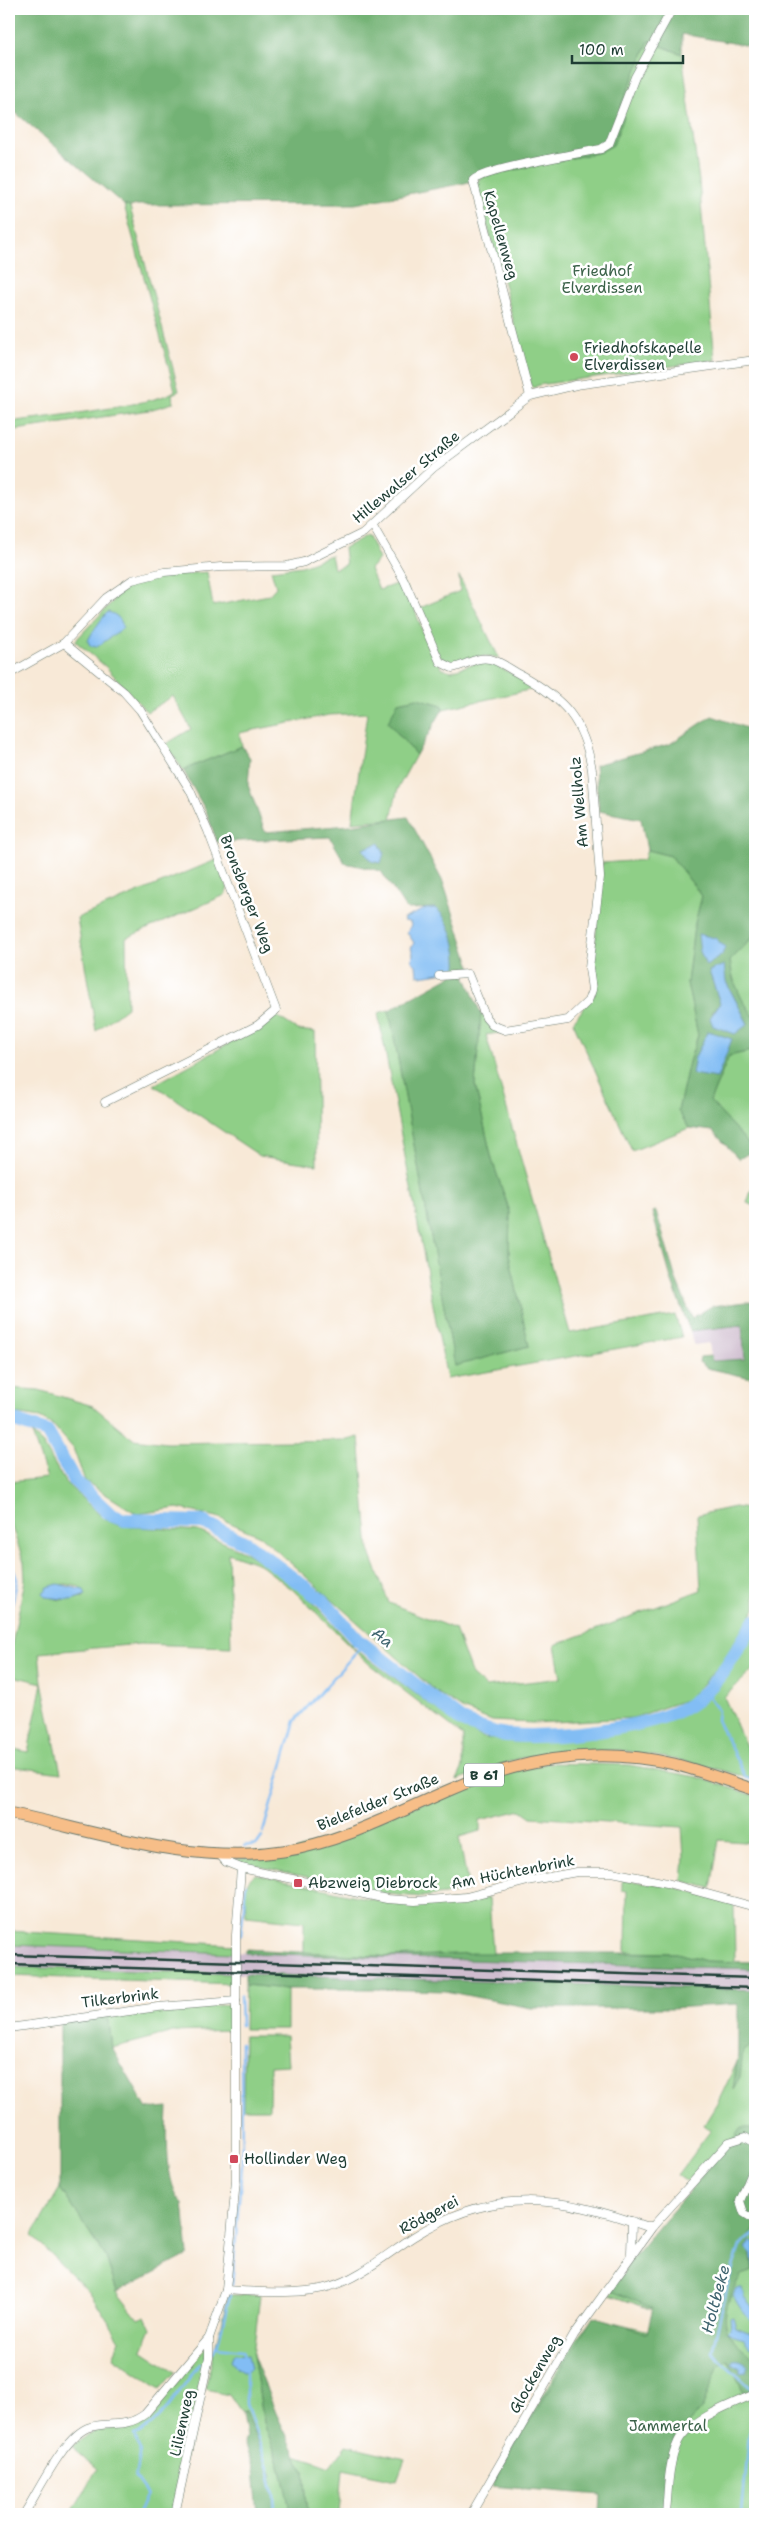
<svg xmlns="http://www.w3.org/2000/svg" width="764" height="2523" font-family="'Shantell Sans',sans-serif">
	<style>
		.industrial { fill: #cfbdcf }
		.green { fill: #8fcf87; stroke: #57865e; fill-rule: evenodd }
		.forest { fill: #73b274; stroke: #497854; fill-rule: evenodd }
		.water { fill: #82bdf4; stroke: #507d94 }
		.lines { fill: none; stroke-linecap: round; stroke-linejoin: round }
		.stream { stroke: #82bdf4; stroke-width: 2.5 }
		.river { stroke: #82bdf4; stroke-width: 14 }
		.minor-casing { stroke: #6b796d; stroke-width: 9 }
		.primary-casing { stroke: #6b796d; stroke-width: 13 }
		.minor { stroke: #fff; stroke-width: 8 }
		.primary { stroke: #f7be88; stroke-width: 11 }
		.rail { stroke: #1f3d34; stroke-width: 2.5 }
		.poi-dot { fill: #d1495b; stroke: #fff; stroke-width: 2 }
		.labels { text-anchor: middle; stroke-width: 5; stroke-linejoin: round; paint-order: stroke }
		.shield { fill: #fff; stroke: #627771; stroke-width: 1 }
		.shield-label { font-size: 14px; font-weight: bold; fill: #1f3d34 }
		.street-label { font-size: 15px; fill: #1f3d34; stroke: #fff }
		.park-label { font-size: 15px; fill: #3b6249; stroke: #fff }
		.poi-label { font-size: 15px; fill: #1f3d34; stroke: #fff; text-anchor: start }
		.water-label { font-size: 16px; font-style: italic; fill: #3d636e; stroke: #fff }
	</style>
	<rect width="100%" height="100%" fill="#fff"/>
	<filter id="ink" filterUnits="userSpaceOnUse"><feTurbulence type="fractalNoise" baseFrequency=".02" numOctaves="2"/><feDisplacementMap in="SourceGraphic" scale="10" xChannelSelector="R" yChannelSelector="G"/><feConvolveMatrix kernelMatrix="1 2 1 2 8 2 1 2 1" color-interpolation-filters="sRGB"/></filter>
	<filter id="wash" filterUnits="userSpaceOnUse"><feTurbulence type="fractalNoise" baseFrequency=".0096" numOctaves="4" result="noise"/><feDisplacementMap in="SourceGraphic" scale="20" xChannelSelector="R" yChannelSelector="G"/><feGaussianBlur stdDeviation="1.12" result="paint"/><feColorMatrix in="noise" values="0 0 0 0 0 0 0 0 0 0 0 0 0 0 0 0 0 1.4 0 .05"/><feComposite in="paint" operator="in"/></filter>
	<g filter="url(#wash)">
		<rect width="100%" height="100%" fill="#f8e9d7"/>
		<!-- industrial -->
		<g class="industrial">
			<polygon points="742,1325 745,1359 712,1361 709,1343 694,1345 690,1331"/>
			<polygon points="9,1945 755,1969 755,1990 9,1967"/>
		</g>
		<!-- green -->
		<g class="green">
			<polygon points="649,41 682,54 699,181 715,360 539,385 533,388 529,383 504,284 476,186 478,181 485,176 600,152"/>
			<path d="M124 205 130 207 179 391 172 394 173 403 149 410 9 431V422C35 418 163 405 175 390Z"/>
			<path d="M368 535 379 559 370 569 379 590 402 582 407 589 431 654 442 668 451 671 482 661 490 662 538 688 443 709 442 705 417 698 388 722 416 755 398 788 391 819 352 822 367 713 329 715 239 733 242 746 183 770 166 744 191 729 173 696 147 712 106 667 75 641 114 600 112 598C136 574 175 575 207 572L213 606 269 595 276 587 271 570 302 566 331 555 334 569 346 565 344 548Z"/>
			<path d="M459 576 499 658C485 654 477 657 464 661 434 672 428 629 420 608L460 591Z"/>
			<polygon points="647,850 671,856 702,896 694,927 687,983 698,1035 689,1062 678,1111 689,1128 632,1151 573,1022 595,994 593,968 602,863 644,860"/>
			<polygon points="216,860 228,888 225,895 126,938 127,1007 96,1031 77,918"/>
			<path d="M755 935V1018C740 1002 733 982 730 961Z"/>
			<polygon points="389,1010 455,1366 529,1346 509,1255 510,1212 492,1160 475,1085 481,1014 504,1032 486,1035 570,1333 675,1315 682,1337 447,1379 378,1013"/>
			<polygon points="275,1015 298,1030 315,1032 317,1165 260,1156 154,1085 260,1026"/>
			<polygon points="755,1043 755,1148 754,1150 710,1101 729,1056 751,1051"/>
			<polygon points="753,1185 755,1186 755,1206 747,1203"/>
			<polygon points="9,1388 39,1390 93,1406 133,1439 167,1443 348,1440 359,1437 369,1550 389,1603 455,1629 472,1675 486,1687 561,1678 555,1645 701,1590 697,1515 734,1507 755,1510 755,1609 720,1665 688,1699 633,1718 533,1723 492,1721 462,1709 435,1691 260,1536 217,1517 177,1508 137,1514 85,1481 73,1448 54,1426 40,1418 9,1413"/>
			<path d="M32 1434 43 1444 65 1482 104 1519 120 1526 198 1531 245 1552 275 1571 311 1600 355 1649 455 1723 484 1738 515 1742 582 1737 632 1730 693 1708 719 1687 755 1633V1668L724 1697 755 1766V1779L690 1762 620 1750 555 1751 517 1759 457 1780 463 1767V1736L369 1664 292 1589 259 1564 228 1553 231 1647 140 1644 39 1653 42 1682 61 1773 9 1766V1748L28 1752 42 1683 9 1675V1659L25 1580 24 1562 9 1519V1482L47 1478ZM65 1584 80 1587 84 1597 60 1600 44 1595 48 1587Z"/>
			<polygon points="548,1763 629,1765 697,1777 755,1796 755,1843 719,1840 711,1888 682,1881 684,1857 682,1827 531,1817 521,1810 480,1820 480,1831 459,1837 469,1891 421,1897 386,1894 238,1862 238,1859 282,1856 490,1778"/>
			<path d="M256 1874 393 1904 445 1903 489 1898 493 1954 394 1957 304 1952V1922L246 1916C246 1902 241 1882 256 1874Z"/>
			<polygon points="622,1880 668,1885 734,1905 735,1963 706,1961 677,1953 626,1952 627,1891 622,1890"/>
			<polygon points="9,1931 236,1945 235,1953 9,1945"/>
			<polygon points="9,1967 234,1974 233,1984 9,1976"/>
			<polygon points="245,1985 287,1989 287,2029 244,2029"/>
			<polygon points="739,1998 755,2013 755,2514 605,2514 604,2484 493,2481 575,2341 593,2317 685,2340 694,2324 610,2295 651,2240 685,2200 717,2151 687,2182 677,2175 708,2134 711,2130 704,2125 718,2102 738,2060"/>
			<polygon points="223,2005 230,2006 233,2010 232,2030 173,2032 112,2048 108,2015"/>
			<polygon points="244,2036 286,2036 288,2065 270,2066 269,2109 243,2109"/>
			<polygon points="60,2188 106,2257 117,2292 138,2319 145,2316 151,2329 142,2350 175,2372 160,2389 113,2357 120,2340 91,2294 32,2236"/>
			<polygon points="228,2295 260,2295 253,2355 264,2423 280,2465 291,2514 276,2514 271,2473 245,2412 242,2413 229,2394 205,2389"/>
			<path d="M208 2344 173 2514H71L97 2469 72 2447C90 2425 121 2432 146 2419Z"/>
			<polygon points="346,2445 405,2459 397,2480 343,2469 339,2514 308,2514 304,2472 296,2455 330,2467"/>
		</g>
		<!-- forest -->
		<g class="forest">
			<polygon points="9,9 755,9 755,47 682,34 682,54 649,41 620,108 624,117 613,145 600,152 485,176 465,183 355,204 137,205 130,207 124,205 9,107"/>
			<polygon points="417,698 442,705 443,709 416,755 388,722 398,702"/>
			<path d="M712 716 755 731V935L730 961 733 979 742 999 755 1018V1043L751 1051 729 1056 710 1101 754 1150 739 1159 713 1131 689 1128 678 1111 689 1062 698 1035 687 983 694 927 702 896 671 856 647 850 641 819 599 811 595 765 670 744ZM709 971 726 982 748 1024 712 1013 720 1003Z"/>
			<polygon points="242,746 250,758 248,785 265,832 350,825 408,817 443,882 472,970 452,971 457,966 435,908 406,909 381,871 345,863 330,837 217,842 207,813 183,770"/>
			<polygon points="453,975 465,975 481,1014 475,1085 492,1160 510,1212 509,1255 529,1346 455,1366 389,1010"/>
			<polygon points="656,1211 676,1280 692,1318 712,1306 755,1301 755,1379 707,1368 699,1362 700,1357 711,1356 712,1361 745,1359 742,1325 690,1331 672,1282 652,1212"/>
			<polygon points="245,1949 394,1957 473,1953 677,1953 706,1961 755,1962 755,1969 245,1953"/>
			<polygon points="245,1974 755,1990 755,2043 743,2051 740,2077 733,2089 738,2055 738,2004 672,2008 531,2008 445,1991 373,1989 287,1989 245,1985"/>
			<path d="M108 2015 112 2048 147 2109 168 2107C167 2131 164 2187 183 2203L188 2255 117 2292 106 2257 60 2188V2022Z"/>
			<path d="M741 2128H755V2229L750 2236C752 2241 750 2260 753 2271L741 2275C733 2290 720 2313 728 2331 732 2341 747 2351 755 2359V2389L744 2393 728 2359 718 2368 702 2408 676 2438 668 2469 664 2514H600L601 2495 491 2486 593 2316 647 2333 653 2308 611 2291 633 2257 727 2147Z"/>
			<polygon points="253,2355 276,2413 304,2472 308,2514 291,2514 280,2465 264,2423"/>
			<polygon points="245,2412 271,2473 276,2514 258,2514 254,2469 244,2443 246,2438 242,2413"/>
		</g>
		<!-- water -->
		<g class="water">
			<path d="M108 612C116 614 122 619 123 628L97 647 90 646 88 641C90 635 103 616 108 612Z"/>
			<polygon points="379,843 384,853 381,863 371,861 363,849"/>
			<path d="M435 908C450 918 458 948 457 966L452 971 421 976 417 975 416 965 412 961 413 954 411 948 414 943 407 932 411 925 410 922 404 921 403 919 425 909Z"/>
			<polygon points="698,934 715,938 725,947 722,955 706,966 700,951"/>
			<polygon points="724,965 726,982 748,1024 735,1034 713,1026 710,1018 720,1003 709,971"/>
			<polygon points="708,1031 732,1039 717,1078 692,1074 695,1057"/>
			<polygon points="58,1584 84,1590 86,1595 72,1600 45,1597 43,1593 48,1587"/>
			<polygon points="751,2241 755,2243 755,2275 751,2253 746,2248"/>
			<path d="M736 2289H742L744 2297 755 2310V2328C748 2316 739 2309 733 2295Z"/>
			<polygon points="733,2316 736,2327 755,2335 753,2347 749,2346 744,2339 734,2336 728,2331 731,2328 730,2317"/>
			<polygon points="234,2354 248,2355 251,2368 244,2372 236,2367 231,2361"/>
			<path d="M733 2359C739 2358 745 2360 749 2366L746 2372 740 2373V2368L731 2363Z"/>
		</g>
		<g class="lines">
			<!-- stream -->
			<g class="stream">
				<polyline points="9,1556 17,1580 9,1620"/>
				<polyline points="706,1691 718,1711 717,1720 746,1778 755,1780"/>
				<polyline points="263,1832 295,1721 359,1649 359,1641"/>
				<polyline points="244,1846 257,1844 262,1837"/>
				<polyline points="241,1935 246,1884"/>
				<polyline points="240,1996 241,2025"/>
				<polyline points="232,2285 242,2164 241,2043"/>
				<polyline points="230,2295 217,2347 242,2350 244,2356"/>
				<polyline points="213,2353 216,2346"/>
				<polyline points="246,2369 246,2404 268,2467 274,2494 275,2514"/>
				<polyline points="752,2389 712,2352 729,2279 740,2246 743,2242 755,2234"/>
				<path d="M138 2514 147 2494 135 2477 140 2450 133 2435C157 2430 185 2382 200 2363"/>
				<polyline points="742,2514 752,2403"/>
			</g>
			<!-- river -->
			<path class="river" d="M9 1419 47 1432 74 1480 111 1515 124 1520 203 1522 246 1543 322 1600 359 1641 462 1721C476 1727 491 1733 506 1735 550 1739 652 1729 689 1705 719 1685 736 1651 755 1621"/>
		</g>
	</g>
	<g filter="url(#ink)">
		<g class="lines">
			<defs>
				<g id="minor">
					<path d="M530 396 473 180C488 168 576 154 601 149L609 144 635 77 672 9"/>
					<path d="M373 526 404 580 440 662 452 668C465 666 476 656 490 659 500 661 511 670 521 675 564 699 584 720 592 770L600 877 589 968 592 990 588 1001 568 1020 505 1030 492 1025 486 1018 468 974 439 976"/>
					<polyline points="64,643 124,692 140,710 190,790 208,831 276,1010 258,1025 105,1102"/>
					<polyline points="9,674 64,643 106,598 132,580 164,572 221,567 287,566 304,562 363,533 433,468 530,396 576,385 755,360"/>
					<polyline points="220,1855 226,1862 241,1868 387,1899 415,1901 466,1897 532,1880 577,1872 612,1872 667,1883 755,1907"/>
					<polyline points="9,2028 158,2007 236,2001"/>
					<polyline points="755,2165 740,2201 744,2213 755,2220"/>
					<polyline points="631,2253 632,2221"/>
					<path d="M226 2290C256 2292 300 2295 328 2287 358 2279 387 2254 413 2237 493 2186 560 2196 645 2226H653"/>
					<path d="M24 2514C38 2492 65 2434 90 2427 111 2421 125 2429 145 2414L209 2338 226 2290 236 2180V1935L241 1868"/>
					<polyline points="175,2514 209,2358 209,2338"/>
					<polyline points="471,2514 574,2335 653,2226 729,2142 745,2137 755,2143"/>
					<path d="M666 2514C668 2492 668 2463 678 2442 688 2420 734 2403 755 2394"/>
				</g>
				<path id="primary" d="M9 1813C99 1832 190 1865 283 1851 342 1842 394 1814 447 1791 519 1759 596 1746 674 1764 701 1771 728 1781 755 1790"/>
			</defs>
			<!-- minor casing -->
			<use href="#minor" class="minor-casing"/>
			<!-- primary casing -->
			<use href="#primary" class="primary-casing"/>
			<!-- minor -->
			<use href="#minor" class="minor"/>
			<!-- primary -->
			<use href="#primary" class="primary"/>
			<!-- rail -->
			<g class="rail">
				<polyline points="9,1955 755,1978"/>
				<polyline points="9,1964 755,1988"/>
			</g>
		</g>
	</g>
	<!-- markers -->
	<g class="poi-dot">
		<circle cx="574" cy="357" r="5"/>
		<rect x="293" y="1878" width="10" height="10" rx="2.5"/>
		<rect x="229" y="2154" width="10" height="10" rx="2.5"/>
	</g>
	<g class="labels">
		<!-- shield labels -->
		<rect class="shield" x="464" y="1763.5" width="40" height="23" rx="4"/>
		<g class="shield-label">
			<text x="484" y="1780">B 61</text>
		</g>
		<!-- street labels -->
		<g class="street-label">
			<text transform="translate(501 235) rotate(74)" y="5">Kapellenweg</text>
			<text transform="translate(406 477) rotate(-40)" y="5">Hillewalser Straße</text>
			<text transform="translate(579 802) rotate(-95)" y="5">Am Wellholz</text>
			<text transform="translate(247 894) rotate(69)" y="5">Bronsberger Weg</text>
			<text transform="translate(378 1802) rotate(-22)" y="5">Bielefelder Straße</text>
			<text transform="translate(513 1872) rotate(-11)" y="5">Am Hüchtenbrink</text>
			<text transform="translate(120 1998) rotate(-7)" y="5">Tilkerbrink</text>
			<text transform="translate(429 2215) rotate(-28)" y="5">Rödgerei</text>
			<text transform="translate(535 2374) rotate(-60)" y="5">Glockenweg</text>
			<text transform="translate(182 2423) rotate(-78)" y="5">Lilienweg</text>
		</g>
		<!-- park labels -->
		<g class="park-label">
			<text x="602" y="276">Friedhof<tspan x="602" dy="17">Elverdissen</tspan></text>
			<text x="668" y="2431">Jammertal</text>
		</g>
		<!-- poi labels -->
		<g class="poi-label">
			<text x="584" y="353">Friedhofskapelle<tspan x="584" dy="17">Elverdissen</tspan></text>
			<text x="308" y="1888">Abzweig Diebrock</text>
			<text x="244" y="2164">Hollinder Weg</text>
		</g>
		<!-- water labels -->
		<g class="water-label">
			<text transform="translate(383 1637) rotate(38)" y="6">Aa</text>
			<text transform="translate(715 2299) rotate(-75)" y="6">Holtbeke</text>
		</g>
	</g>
	<!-- margin -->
	<rect width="764" height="2523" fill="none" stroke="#fff" stroke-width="30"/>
	<!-- scale -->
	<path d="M572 55v8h111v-8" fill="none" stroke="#1f3d34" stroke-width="2.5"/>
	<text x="579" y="55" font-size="15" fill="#1f3d34" stroke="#ffffff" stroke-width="4" paint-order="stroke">100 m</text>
</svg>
